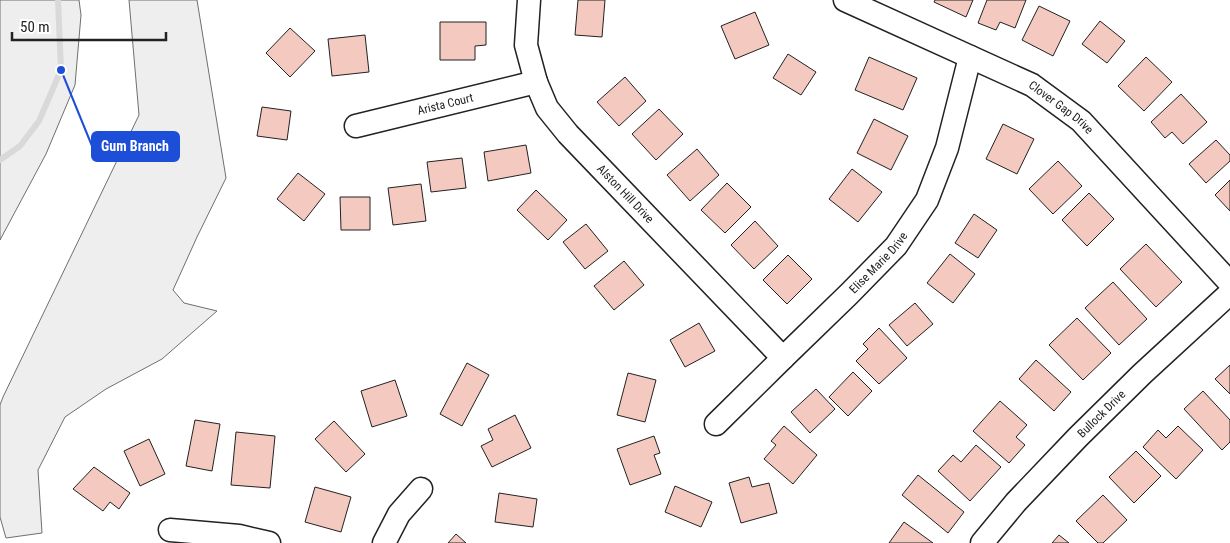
<svg xmlns="http://www.w3.org/2000/svg" width="1230" height="543" font-family="'Roboto Condensed',sans-serif">
	<style>
		.green { fill: #eee; stroke: #6f6f6f }
		.lines { fill: none; stroke-linecap: round; stroke-linejoin: round }
		.stream { stroke: #d9d9d9; stroke-width: 6 }
		.building { fill: #f3c9c0; stroke: #222 }
		.minor-casing { stroke: #222; stroke-width: 25 }
		.minor { stroke: #fff; stroke-width: 22 }
		.labels { text-anchor: middle; stroke-width: 4; stroke-linejoin: round; paint-order: stroke }
		.street-label { font-size: 12px; fill: #222; stroke: #fff }
		.leader { fill: none; stroke: #1d4ed8; stroke-width: 2 }
		.callout-dot { fill: #1d4ed8; stroke: #fff; stroke-width: 2 }
		.callout { fill: #1d4ed8; stroke: #1d4ed8; stroke-width: 2 }
		.callout-label { font-size: 14px; text-anchor: middle; font-weight: bold; fill: #fff }
	</style>
	<rect width="100%" height="100%" fill="#fff"/>
	<!-- green -->
	<g class="green">
		<polygon points="0,0 79,0 81,15 75,85 46,154 0,240"/>
		<polygon points="129,0 197,0 226,178 197,237 173,290 184,303 217,311 162,359 106,389 65,417 38,470 42,533 6,538 0,517 0,405 3,397 139,115"/>
	</g>
	<g class="lines">
		<!-- stream -->
		<polyline class="stream" points="0,160 20,146 39,121 61,70 58,0"/>
	</g>
	<!-- building -->
	<g class="building">
		<polygon points="578,0 605,0 602,37 575,35"/>
		<polygon points="935,0 973,0 966,17 934,2"/>
		<polygon points="987,0 1026,0 1015,28 1000,22 996,30 978,23"/>
		<polygon points="1039,6 1070,21 1053,56 1022,40"/>
		<polygon points="755,12 769,45 735,59 721,26"/>
		<polygon points="1100,21 1125,41 1107,63 1082,44"/>
		<polygon points="440,22 486,22 486,45 475,46 475,60 440,60"/>
		<polygon points="290,28 315,51 290,77 266,53"/>
		<polygon points="365,35 369,72 332,76 328,39"/>
		<polygon points="788,54 816,72 801,95 773,78"/>
		<polygon points="869,57 917,78 903,110 855,90"/>
		<polygon points="1146,57 1172,82 1144,111 1118,86"/>
		<polygon points="625,77 646,101 619,126 597,102"/>
		<polygon points="1181,94 1207,122 1183,144 1172,132 1165,138 1151,122"/>
		<polygon points="262,107 291,111 287,140 257,136"/>
		<polygon points="659,109 683,134 656,160 632,134"/>
		<polygon points="874,119 908,136 891,170 857,153"/>
		<polygon points="1003,124 1034,139 1017,174 986,159"/>
		<polygon points="1216,140 1230,155 1230,161 1206,183 1189,164"/>
		<polygon points="526,145 531,173 488,181 484,152"/>
		<polygon points="697,149 719,175 690,201 667,175"/>
		<polygon points="462,158 466,188 431,192 427,162"/>
		<polygon points="1058,161 1082,186 1053,214 1029,189"/>
		<polygon points="852,169 882,192 858,222 829,199"/>
		<polygon points="298,173 325,194 304,221 277,199"/>
		<polygon points="1230,180 1230,211 1215,195"/>
		<polygon points="727,183 751,207 725,233 701,210"/>
		<polygon points="421,184 426,221 393,225 388,188"/>
		<polygon points="536,190 567,220 548,240 517,210"/>
		<polygon points="1089,193 1114,219 1087,246 1062,220"/>
		<polygon points="340,197 370,197 370,230 341,230"/>
		<polygon points="974,214 997,230 978,258 955,243"/>
		<polygon points="755,221 778,246 754,269 731,245"/>
		<polygon points="586,224 608,251 585,269 563,242"/>
		<polygon points="1146,244 1182,282 1156,307 1120,269"/>
		<polygon points="950,254 975,274 953,303 927,283"/>
		<polygon points="788,255 812,279 787,304 763,280"/>
		<polygon points="624,261 644,285 614,310 594,286"/>
		<polygon points="1113,282 1147,319 1119,345 1085,308"/>
		<polygon points="915,303 933,324 907,346 889,325"/>
		<polygon points="1077,318 1111,353 1083,380 1049,345"/>
		<polygon points="699,323 715,351 685,367 670,340"/>
		<polygon points="879,328 907,358 879,384 856,361 868,349 863,344"/>
		<polygon points="1036,360 1071,392 1054,411 1019,379"/>
		<polygon points="467,363 489,375 462,426 440,414"/>
		<polygon points="1230,365 1230,394 1215,379"/>
		<polygon points="853,372 872,391 848,416 829,397"/>
		<polygon points="628,373 656,380 645,422 617,415"/>
		<polygon points="395,380 407,416 372,427 361,391"/>
		<polygon points="816,389 835,409 810,433 791,412"/>
		<polygon points="1203,391 1230,420 1230,442 1222,450 1184,409"/>
		<polygon points="1000,401 1027,425 1016,437 1025,445 1009,463 973,431"/>
		<polygon points="515,415 531,448 492,467 481,446 493,440 488,429"/>
		<polygon points="195,420 220,424 212,471 186,466"/>
		<polygon points="334,421 365,454 346,472 315,439"/>
		<polygon points="784,426 817,455 793,484 764,459 776,445 771,441"/>
		<polygon points="1178,426 1203,450 1176,479 1143,447 1158,430 1166,438"/>
		<polygon points="236,432 275,436 270,488 231,485"/>
		<polygon points="654,436 660,453 654,455 661,474 630,485 617,449"/>
		<polygon points="149,439 165,474 140,486 124,451"/>
		<polygon points="976,445 1001,467 970,501 938,471 953,455 961,462"/>
		<polygon points="1136,451 1161,476 1134,503 1109,477"/>
		<polygon points="94,467 130,493 119,509 110,502 103,511 73,489"/>
		<polygon points="918,475 964,512 948,533 902,495"/>
		<polygon points="749,477 752,487 769,483 777,513 741,523 729,483"/>
		<polygon points="675,486 712,502 701,527 665,512"/>
		<polygon points="315,487 351,497 341,532 305,522"/>
		<polygon points="499,493 537,499 533,527 495,522"/>
		<polygon points="1103,495 1127,520 1103,543 1098,543 1076,521"/>
		<polygon points="904,522 933,543 889,543"/>
		<polygon points="456,534 466,543 448,543"/>
		<polygon points="1059,535 1069,543 1052,543"/>
	</g>
	<g class="lines">
		<defs>
			<g id="minor">
				<path id="s1" d="M529 0 526 45 536 82 547 108 568 134 783 358"/>
				<path id="s2" d="M845 0 1032 85 1081 121 1230 283"/>
				<path id="s3" d="M356 126 536 82"/>
				<path id="s4" d="M716 424 783 358 849 294 896 246 927 200 947 148 970 57"/>
				<polyline points="170,530 239,536 269,543"/>
				<polyline points="384,543 399,514 421,489"/>
				<path id="s5" d="M982 543 1016 502 1078 437 1142 374 1230 293"/>
			</g>
		</defs>
		<!-- minor casing -->
		<use href="#minor" class="minor-casing"/>
		<!-- minor -->
		<use href="#minor" class="minor"/>
	</g>
	<g class="labels">
		<!-- street labels -->
		<g class="street-label">
			<text dy="4" stroke="none"><textPath href="#s3" startOffset="92">Arista Court</textPath></text>
			<text dy="4" stroke="none"><textPath href="#s2" startOffset="242">Clover Gap Drive</textPath></text>
			<text dy="4" stroke="none"><textPath href="#s1" startOffset="228">Alston Hill Drive</textPath></text>
			<text dy="4" stroke="none"><textPath href="#s4" startOffset="229">Elise Marie Drive</textPath></text>
			<text dy="4" stroke="none"><textPath href="#s5" startOffset="176">Bullock Drive</textPath></text>
		</g>
	</g>
	<!-- callouts -->
	<path class="leader" d="M61 70L92 146"/>
	<circle class="callout-dot" cx="61" cy="70" r="5"/>
	<rect class="callout" x="92" y="132" width="87" height="29" rx="5"/>
	<g class="callout-label">
		<text x="135" y="151">Gum Branch</text>
	</g>
	<!-- scale -->
	<path d="M12 32v8h154v-8" fill="none" stroke="#222222" stroke-width="2.5"/>
	<text x="20" y="32" font-size="15" fill="#222222" stroke="#ffffff" stroke-width="4" paint-order="stroke">50 m</text>
</svg>
